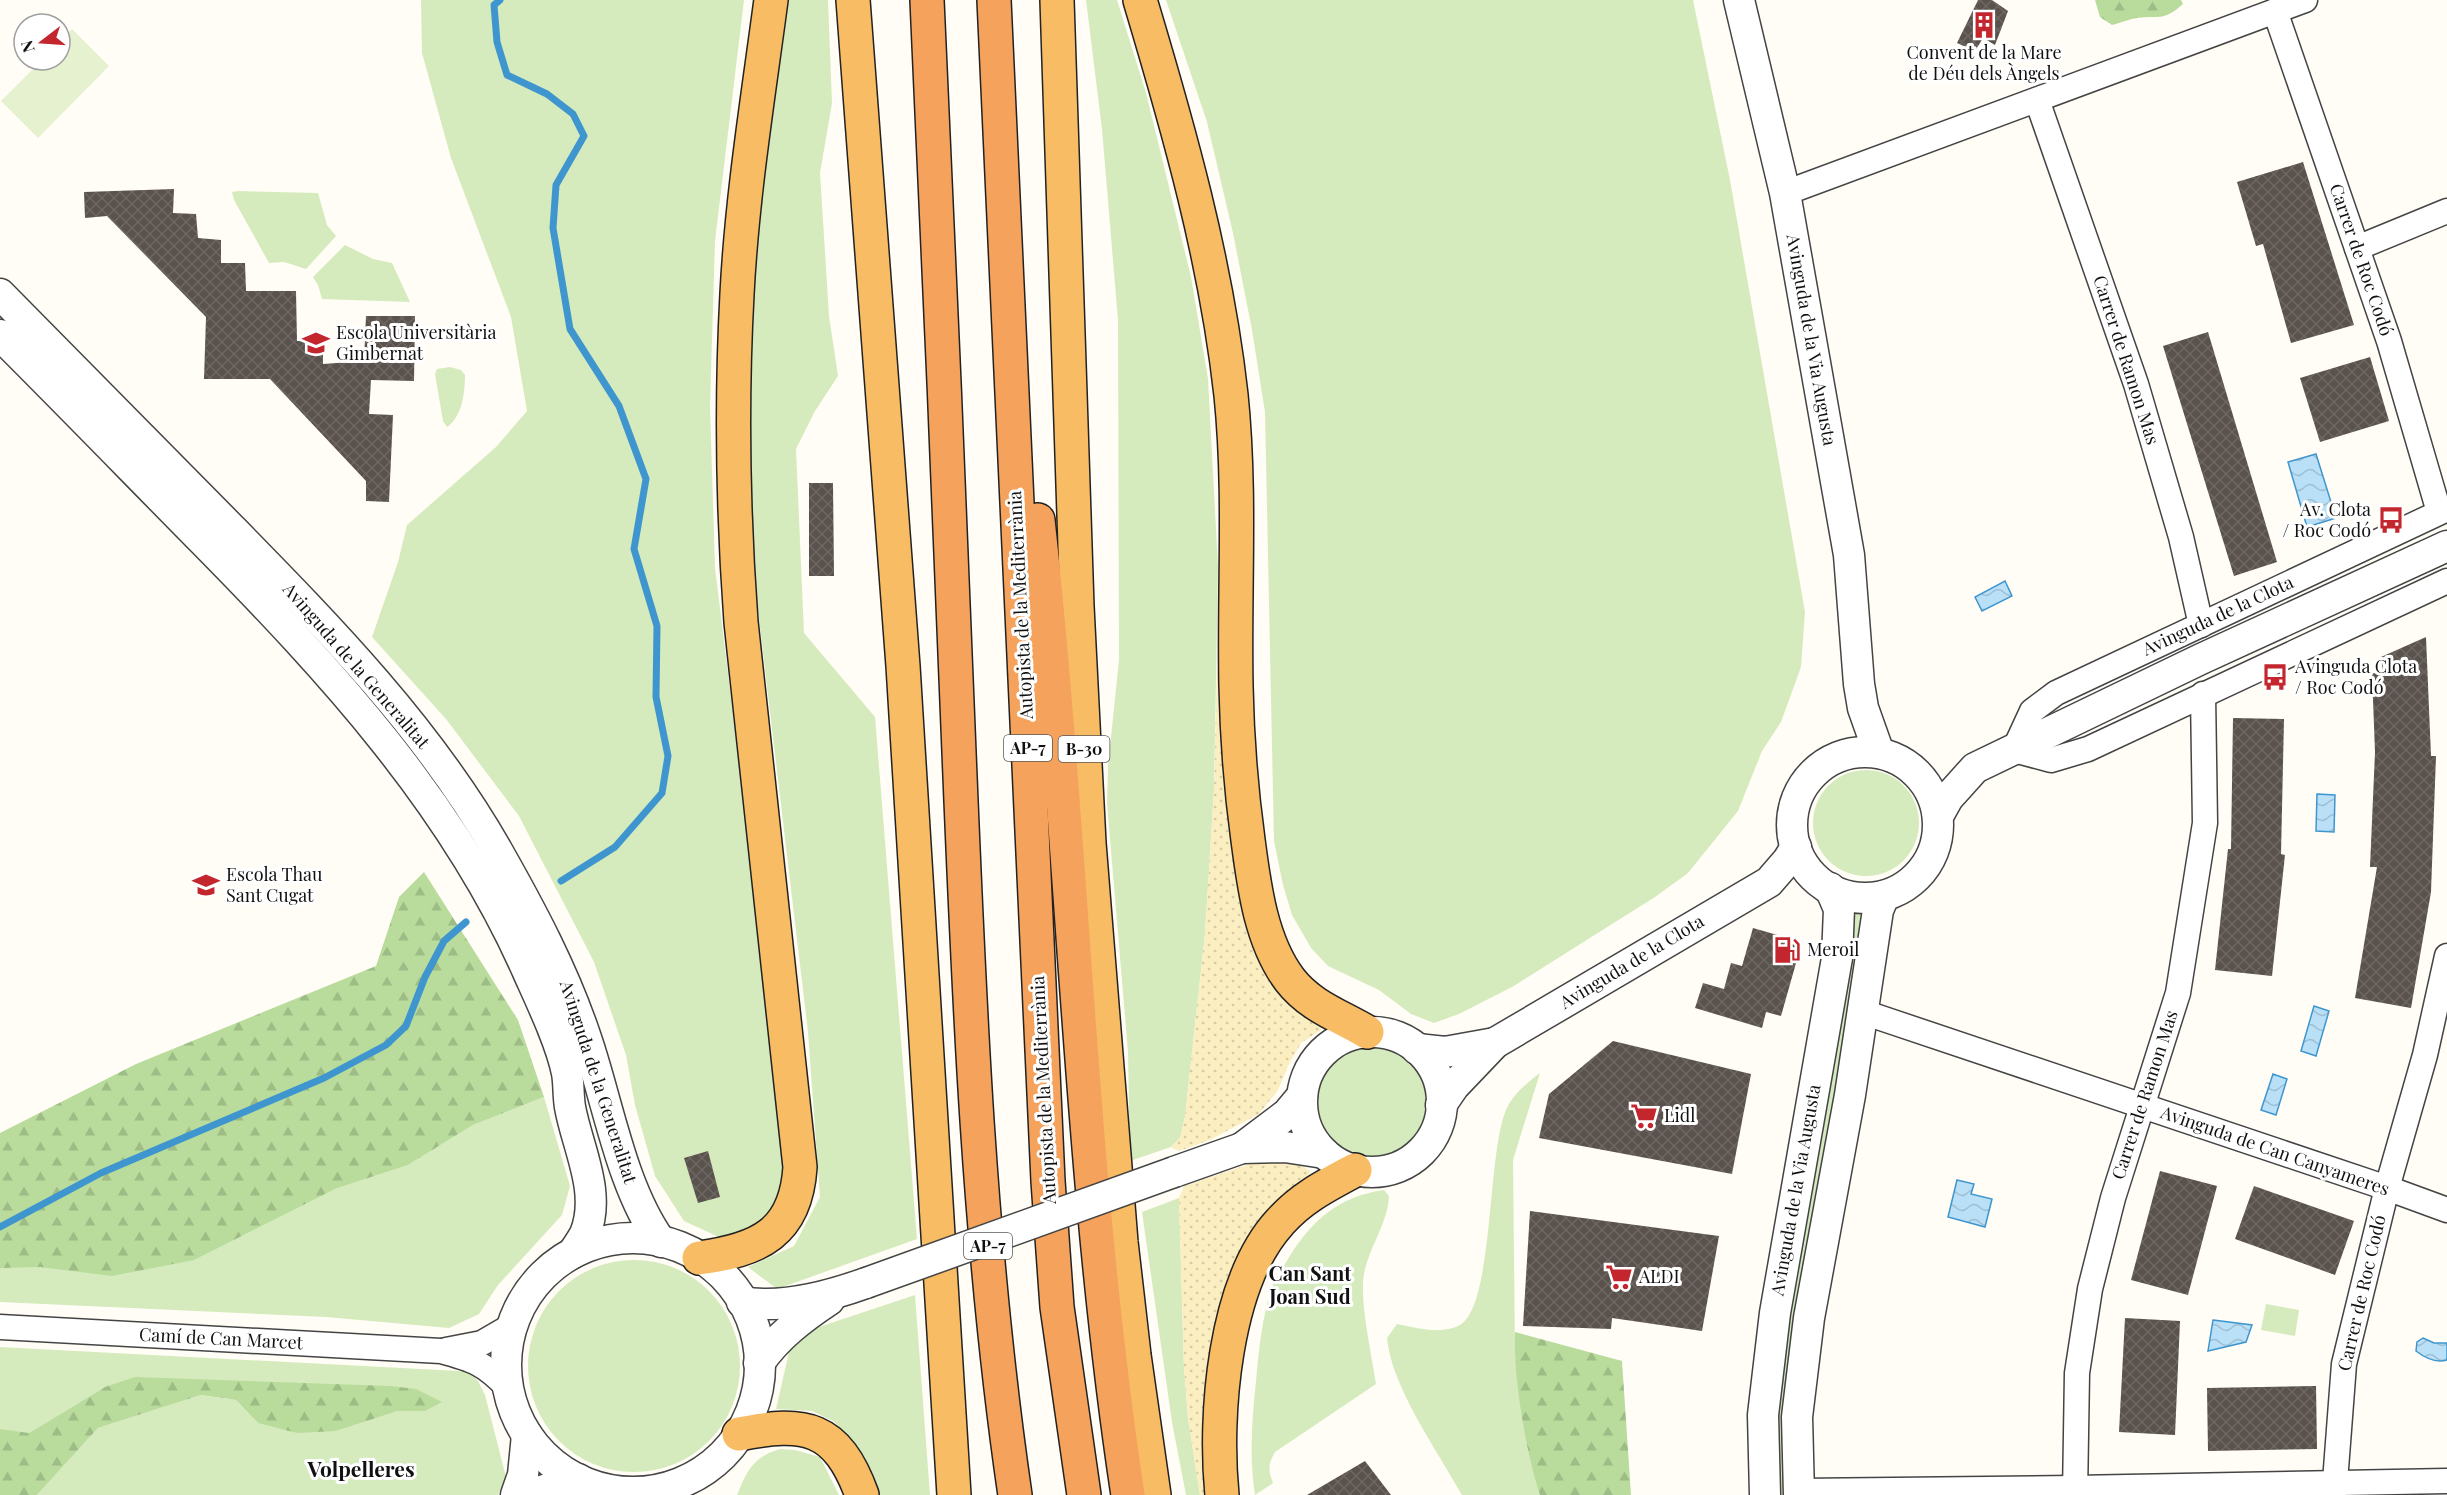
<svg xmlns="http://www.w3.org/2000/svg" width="2447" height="1495" font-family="'Playfair Display',serif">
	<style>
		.grass { fill: #d5ebbd }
		.forest { fill: url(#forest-firs) }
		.sand { fill: url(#sand-dots) }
		.pitch { fill: #e6f2cf }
		.water { fill: url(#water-waves); stroke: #3f96cf; stroke-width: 1.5 }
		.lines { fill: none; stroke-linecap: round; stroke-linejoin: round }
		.stream { stroke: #3f96cf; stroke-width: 7 }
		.building { fill: url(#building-cross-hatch) }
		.minor-casing { stroke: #444; stroke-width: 27 }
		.tertiary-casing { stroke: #444; stroke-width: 33 }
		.trunk-casing { stroke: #222; stroke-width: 36 }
		.motorway-casing { stroke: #222; stroke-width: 36 }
		.minor { stroke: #fff; stroke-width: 24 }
		.tertiary { stroke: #fff; stroke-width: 30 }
		.trunk { stroke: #f7bc64; stroke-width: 33 }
		.motorway { stroke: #f5a25d; stroke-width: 33 }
		.tertiary-bridge-casing { stroke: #444; stroke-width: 33; stroke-linecap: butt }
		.tertiary-bridge { stroke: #fff; stroke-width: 30 }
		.labels { text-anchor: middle; stroke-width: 6; stroke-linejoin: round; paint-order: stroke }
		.shield { fill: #fff; stroke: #585858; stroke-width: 1.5 }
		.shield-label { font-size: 16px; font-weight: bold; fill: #111 }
		.poi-label { font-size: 18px; fill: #111; stroke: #fff; text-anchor: start }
		.street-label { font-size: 18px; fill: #111; stroke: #fff }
		.neighbourhood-label { font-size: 20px; font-weight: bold; fill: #111; stroke: #fff }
		.quarter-label { font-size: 21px; font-weight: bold; fill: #111; stroke: #fff }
	</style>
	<defs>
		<pattern id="forest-firs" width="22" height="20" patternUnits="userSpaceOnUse" patternTransform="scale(1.5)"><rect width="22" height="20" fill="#b9dc9c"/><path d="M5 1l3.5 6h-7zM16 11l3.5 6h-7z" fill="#9ebc85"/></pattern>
		<pattern id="sand-dots" width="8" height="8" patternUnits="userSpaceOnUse" patternTransform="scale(1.5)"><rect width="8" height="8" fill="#fbeec1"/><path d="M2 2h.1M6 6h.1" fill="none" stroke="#d6cba5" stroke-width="1.8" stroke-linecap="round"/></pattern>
		<pattern id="water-waves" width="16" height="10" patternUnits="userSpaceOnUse" patternTransform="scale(1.5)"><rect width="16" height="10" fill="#b9e0f7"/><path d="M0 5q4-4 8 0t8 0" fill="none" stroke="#9ebfd3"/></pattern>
		<pattern id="building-cross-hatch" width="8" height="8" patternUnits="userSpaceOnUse" patternTransform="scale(1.5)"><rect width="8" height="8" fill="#5a524d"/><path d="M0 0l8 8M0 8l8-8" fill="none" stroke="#6d6662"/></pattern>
	</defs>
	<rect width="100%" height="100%" fill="#fffdf5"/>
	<!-- grass -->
	<g class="grass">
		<polygon points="421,0 744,0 715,241 710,407 715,568 789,1166 772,1212 747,1232 721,1238 684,1221 655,1176 635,1105 626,1055 594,962 519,816 446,719 372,637 398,562 407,525 496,447 527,411 511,317 451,158 422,53"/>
		<polygon points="784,0 828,0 832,103 820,173 829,316 838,376 815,411 796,449 804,633 875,717 917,1239 777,1289 748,1267 794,1246 820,1197 808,1032 750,543 747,451 753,292 773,88"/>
		<polygon points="1086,0 1117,0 1146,93 1191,277 1208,379 1218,567 1214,790 1205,934 1185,1117 1180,1138 1171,1147 1130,1161 1128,1052 1107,803 1108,766 1119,660 1118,320 1102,129"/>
		<polygon points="1166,0 1693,0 1730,180 1805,612 1801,667 1781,722 1762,751 1738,811 1688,873 1655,897 1512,987 1459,1014 1434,1023 1411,1014 1379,990 1328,966 1311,948 1292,915 1283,885 1274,841 1265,412 1252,330 1233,233 1207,122"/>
		<polygon points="238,191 318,193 327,225 336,236 306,269 284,262 269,263 234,200 232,192"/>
		<polygon points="345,245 373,259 392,263 410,302 322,299 318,285 313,277"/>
		<path d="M450 367 461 370 465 375C465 392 462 417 447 427L443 421 435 374 437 369Z"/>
		<circle cx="1866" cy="823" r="53"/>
		<polygon points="1850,909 1867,911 1790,1495 1775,1495 1777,1413 1787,1317"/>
		<circle cx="1372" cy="1102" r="55"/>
		<path d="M1540 1073 1513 1160 1515 1353 1524 1423 1540 1495H1462C1438 1452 1391 1386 1387 1338L1397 1324C1417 1328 1441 1335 1460 1325 1494 1305 1487 1153 1506 1110 1513 1094 1527 1083 1540 1073Z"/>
		<polygon points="544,1097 570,1186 562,1215 498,1285 479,1314 449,1328 326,1317 0,1302 0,1266 40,1267 335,1189 408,1165 473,1125"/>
		<path d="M1384 1190 1389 1196C1388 1223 1369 1247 1364 1274 1359 1300 1372 1356 1376 1384L1275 1452C1268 1464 1268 1470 1273 1483L1255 1495C1249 1456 1252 1420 1256 1381 1259 1349 1262 1317 1272 1287 1276 1277 1283 1268 1288 1259 1311 1221 1339 1196 1384 1190Z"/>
		<polygon points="1179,1198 1184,1368 1188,1418 1200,1495 1186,1495 1172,1422 1142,1212"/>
		<circle cx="634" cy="1366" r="106"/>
		<polygon points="915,1295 930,1495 880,1495 872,1475 835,1422 812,1411 776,1409 789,1352 810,1330"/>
		<polygon points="2266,1304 2299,1310 2295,1336 2261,1330"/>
		<polygon points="0,1347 459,1371 470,1373 478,1381 485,1395 506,1477 498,1495 37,1495 98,1428 201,1395 236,1400 258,1423 336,1431 398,1411 425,1411 105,1387 29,1433 2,1431 0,1429"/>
		<path d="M780 1449 795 1450 820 1457 839 1495H737C747 1470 753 1457 780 1449Z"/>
	</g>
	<!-- forest -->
	<g class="forest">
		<path d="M2095 0H2181L2183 4C2163 22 2159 15 2137 18 2129 19 2120 23 2112 25L2100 17Z"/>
		<polygon points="424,872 518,1020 544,1097 473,1125 408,1165 335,1189 194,1260 112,1276 40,1267 0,1268 0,1133 136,1064 376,966 399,897"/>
		<path d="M1515 1332 1622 1361 1631 1495H1540C1526 1453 1513 1377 1515 1332Z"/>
		<polygon points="135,1377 390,1386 416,1389 442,1402 425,1411 398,1411 336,1431 297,1433 258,1423 236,1400 201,1395 98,1428 37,1495 0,1495 0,1429 29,1433 105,1387"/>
	</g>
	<!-- sand -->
	<g class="sand">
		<polygon points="1217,666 1227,792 1240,874 1322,1022 1321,1030 1301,1043 1289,1064 1278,1090 1259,1114 1210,1140 1179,1151 1171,1147 1180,1138 1185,1117 1205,934 1214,790"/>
		<path d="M1277 1158 1301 1165 1310 1171 1308 1179C1247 1213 1228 1271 1215 1335 1210 1359 1205 1384 1204 1408 1203 1434 1206 1460 1206 1486L1203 1495H1200L1188 1418 1184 1368 1179 1198 1184 1186 1256 1162Z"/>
	</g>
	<!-- pitch -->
	<polygon class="pitch" points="72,29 109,66 38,138 1,101 42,60 60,60 60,41"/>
	<!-- water -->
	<g class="water">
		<polygon points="2316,454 2336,518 2307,527 2288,462"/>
		<polygon points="2005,581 2012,596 1982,611 1975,597"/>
		<polygon points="2317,794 2335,795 2334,832 2316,831"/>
		<polygon points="2314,1006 2329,1011 2316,1056 2301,1051"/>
		<polygon points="2273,1074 2287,1079 2276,1115 2261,1110"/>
		<polygon points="1957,1180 1974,1184 1971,1194 1992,1199 1985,1227 1948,1217"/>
		<polygon points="2213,1320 2252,1325 2246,1342 2208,1351"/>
		<path d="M2423 1338 2434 1343H2447V1360C2436 1363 2425 1358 2416 1351L2417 1342Z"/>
	</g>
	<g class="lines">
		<!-- stream -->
		<g class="stream">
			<polyline points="500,0 494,5 497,42 507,75 547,94 573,114 584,136 556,185 553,228 570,329 619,406 646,479 634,549 657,626 656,697 668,756 662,793 615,847 561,881"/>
			<polyline points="0,1227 101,1173 324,1078 386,1045 406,1026 425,977 444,941 466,922"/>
		</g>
	</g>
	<!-- building -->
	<g class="building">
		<polygon points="1978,0 1992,0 2008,11 1995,45 1983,38 1975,51 1957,43"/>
		<polygon points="2303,162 2354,325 2291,343 2263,244 2256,246 2237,182"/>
		<polygon points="174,189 173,213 196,214 198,238 221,240 221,263 245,263 246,291 296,291 297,341 323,342 323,364 364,361 366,316 415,316 414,381 371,380 369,414 393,415 389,502 366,501 366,481 270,379 204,379 206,317 107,216 85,218 84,192"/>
		<polygon points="2208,332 2277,562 2234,576 2163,346"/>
		<polygon points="2370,357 2389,421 2320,442 2300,378"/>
		<polygon points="809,483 833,483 834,576 809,576"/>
		<polygon points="2426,637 2431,756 2436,756 2431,892 2411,1008 2355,998 2377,867 2370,867 2375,752 2372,673 2383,673 2381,657"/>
		<polygon points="2233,718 2284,719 2281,854 2285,855 2272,976 2215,970 2228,849 2231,849"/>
		<polygon points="1753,928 1802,942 1781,1016 1766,1012 1762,1028 1695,1008 1703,983 1724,989 1731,963 1742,966"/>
		<polygon points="1613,1041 1751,1074 1732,1174 1539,1138 1549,1094"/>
		<polygon points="708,1151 720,1197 698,1203 684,1158"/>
		<polygon points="2160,1171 2217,1186 2188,1295 2131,1280"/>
		<polygon points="2254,1186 2354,1221 2335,1275 2235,1239"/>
		<polygon points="1530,1211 1719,1236 1702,1331 1612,1318 1611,1329 1523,1326"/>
		<polygon points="2125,1318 2180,1321 2175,1435 2119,1432"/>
		<polygon points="2316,1386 2317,1449 2208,1451 2207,1388"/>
		<polygon points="1365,1461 1391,1495 1307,1495"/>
	</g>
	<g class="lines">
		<defs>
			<g id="minor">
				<polyline points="2275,11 2389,341 2439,512"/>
				<polyline points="2037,100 2136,384 2181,537 2201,625"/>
				<polyline points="1785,193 2305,0"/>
				<polyline points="2357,248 2447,211"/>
				<polyline points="2447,509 2056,693 2032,711 2014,750 2051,760 2088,749 2447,581"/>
				<polyline points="1863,1012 2387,1188 2447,1210"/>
				<path d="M0 1327 441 1351C474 1360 484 1363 508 1388"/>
				<polyline points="446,1350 482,1343 513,1325"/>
				<polyline points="1799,1491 2074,1488 2447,1481"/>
				<polyline points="2075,1495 2077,1373 2090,1289 2113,1198 2178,993 2205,823 2203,694"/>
				<polyline points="2334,1495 2344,1364 2387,1188 2425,1055 2447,956"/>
			</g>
			<g id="tertiary">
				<polyline points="1739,0 1785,193 1849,555 1859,684 1863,708 1879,753"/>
				<path d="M0 294C77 372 155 451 232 529 329 628 429 730 498 852 532 912 564 972 586 1038 608 1102 621 1187 661 1242"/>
				<path d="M0 335C68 403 135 472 203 541 330 670 454 804 528 972 541 1001 561 1043 567 1073 569 1084 568 1095 570 1107 577 1147 602 1192 585 1234 582 1240 577 1247 573 1253"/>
				<circle cx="1865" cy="825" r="73"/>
				<polyline points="1938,816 1948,798 1975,768 2201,659 2447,546"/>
				<circle cx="1372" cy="1102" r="70"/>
				<polyline points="1417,1049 1445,1052 1495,1043"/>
				<polyline points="1441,1105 1454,1086 1495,1043 1769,882 1788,860 1796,847"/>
				<polyline points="1242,1148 1287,1114 1302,1096"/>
				<polyline points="1174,1172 1242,1148 1285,1147 1324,1153"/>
				<circle cx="633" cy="1365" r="127"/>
				<path d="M742 1302C782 1309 827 1297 866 1283"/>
				<path d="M759 1363C778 1336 802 1318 829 1300"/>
				<polyline points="516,1495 523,1475 527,1435"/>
				<polyline points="529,1495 578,1479"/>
				<polyline points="1765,1495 1763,1415 1775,1313 1837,958 1839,909 1830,888"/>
				<polyline points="1799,1495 1797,1417 1809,1318 1850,1095 1878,910 1884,896"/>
			</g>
			<g id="trunk">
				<polyline points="853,0 903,666 954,1495"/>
				<polyline points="1057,0 1077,606 1089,843 1121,1242 1134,1355 1154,1495"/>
				<path d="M1140 0C1179 130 1216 260 1231 395 1241 492 1234 590 1236 686 1237 738 1241 789 1248 840 1254 886 1261 942 1290 980 1310 1006 1340 1016 1367 1032"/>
				<path d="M699 1258C759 1250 796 1233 800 1167L741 622C733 513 731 404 737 294 742 196 758 98 771 0"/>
				<path d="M739 1434C805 1421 837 1426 862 1495"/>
				<path d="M1222 1495C1214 1416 1224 1283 1280 1222 1301 1198 1327 1185 1355 1170"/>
			</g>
			<g id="motorway">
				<path d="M927 0C939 251 949 501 959 752 969 1000 979 1249 1015 1495"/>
				<polyline points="994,0 1048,1181 1057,1307 1084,1495"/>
				<path d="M1038 520C1074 845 1079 1172 1128 1495"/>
			</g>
		</defs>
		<!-- minor casing -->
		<use href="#minor" class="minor-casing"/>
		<!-- tertiary casing -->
		<use href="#tertiary" class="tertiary-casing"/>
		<!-- trunk casing -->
		<use href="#trunk" class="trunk-casing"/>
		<!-- motorway casing -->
		<use href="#motorway" class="motorway-casing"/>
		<!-- minor -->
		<use href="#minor" class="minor"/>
		<!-- tertiary -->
		<use href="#tertiary" class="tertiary"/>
		<!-- trunk -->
		<use href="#trunk" class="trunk"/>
		<!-- motorway -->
		<use href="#motorway" class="motorway"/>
		<defs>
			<polyline id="tertiary-bridge" points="866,1283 1174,1172"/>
		</defs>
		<!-- tertiary-bridge casing -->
		<use href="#tertiary-bridge" class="tertiary-bridge-casing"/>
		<!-- tertiary-bridge -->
		<use href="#tertiary-bridge" class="tertiary-bridge"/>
	</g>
	<!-- icons -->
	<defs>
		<symbol id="building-bare" viewBox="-9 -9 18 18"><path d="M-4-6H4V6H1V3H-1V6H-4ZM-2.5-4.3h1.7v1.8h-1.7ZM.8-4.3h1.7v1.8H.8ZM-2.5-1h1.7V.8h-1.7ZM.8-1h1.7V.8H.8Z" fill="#c4262e" stroke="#fff" stroke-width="2.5" paint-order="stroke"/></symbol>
		<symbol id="university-bare" viewBox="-9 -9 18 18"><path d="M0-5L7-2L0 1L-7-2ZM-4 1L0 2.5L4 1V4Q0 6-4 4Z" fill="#c4262e" stroke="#fff" stroke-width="2.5" paint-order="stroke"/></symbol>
		<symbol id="bus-bare" viewBox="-9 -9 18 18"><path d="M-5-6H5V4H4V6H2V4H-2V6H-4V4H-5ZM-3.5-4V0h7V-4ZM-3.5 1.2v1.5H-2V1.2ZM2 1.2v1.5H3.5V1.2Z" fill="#c4262e" stroke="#fff" stroke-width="2.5" paint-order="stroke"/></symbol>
		<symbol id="school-bare" viewBox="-9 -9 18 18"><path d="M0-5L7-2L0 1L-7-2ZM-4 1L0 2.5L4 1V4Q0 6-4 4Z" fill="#c4262e" stroke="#fff" stroke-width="2.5" paint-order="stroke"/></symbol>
		<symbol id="fuel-bare" viewBox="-9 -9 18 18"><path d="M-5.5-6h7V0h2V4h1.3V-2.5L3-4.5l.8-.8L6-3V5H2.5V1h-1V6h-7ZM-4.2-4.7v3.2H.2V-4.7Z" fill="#c4262e" stroke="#fff" stroke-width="2.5" paint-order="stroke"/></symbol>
		<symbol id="supermarket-bare" viewBox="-9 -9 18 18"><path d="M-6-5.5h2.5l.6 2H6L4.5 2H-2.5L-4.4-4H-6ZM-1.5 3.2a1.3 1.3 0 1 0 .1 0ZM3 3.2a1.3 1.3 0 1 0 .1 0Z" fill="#c4262e" stroke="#fff" stroke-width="2.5" paint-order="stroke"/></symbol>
	</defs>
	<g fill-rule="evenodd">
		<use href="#building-bare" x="1965" y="6" width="38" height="38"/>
		<use href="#university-bare" x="297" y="324" width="38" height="38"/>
		<use href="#bus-bare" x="2372" y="501" width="38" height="38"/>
		<use href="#bus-bare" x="2256" y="658" width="38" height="38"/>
		<use href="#school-bare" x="187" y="866" width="38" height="38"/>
		<use href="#fuel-bare" x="1768" y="931" width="38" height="38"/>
		<use href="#supermarket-bare" x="1625" y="1097" width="38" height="38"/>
		<use href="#supermarket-bare" x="1600" y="1258" width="38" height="38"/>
	</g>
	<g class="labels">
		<!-- shield labels -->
		<g class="shield">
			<rect x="1004" y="735" width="48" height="26" rx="4.5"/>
			<rect x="1058.5" y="736" width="51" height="26" rx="4.5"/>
			<rect x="964" y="1233" width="48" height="26" rx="4.5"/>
		</g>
		<g class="shield-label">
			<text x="1028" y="754">AP-7</text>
			<text x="1084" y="755">B-30</text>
			<text x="988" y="1252">AP-7</text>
		</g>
		<!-- poi labels -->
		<g class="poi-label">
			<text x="1984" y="59" text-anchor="middle">Convent de la Mare<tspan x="1984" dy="21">de Déu dels Àngels</tspan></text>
			<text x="336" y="339">Escola Universitària<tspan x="336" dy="21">Gimbernat</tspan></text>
			<text x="2371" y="516" text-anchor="end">Av. Clota<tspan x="2371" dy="21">/ Roc Codó</tspan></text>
			<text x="2295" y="673">Avinguda Clota<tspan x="2295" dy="21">/ Roc Codó</tspan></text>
			<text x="226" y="881">Escola Thau<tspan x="226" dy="21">Sant Cugat</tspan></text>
			<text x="1807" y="956">Meroil</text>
			<text x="1664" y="1122">Lidl</text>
			<text x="1639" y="1283">ALDI</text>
		</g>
		<!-- street labels -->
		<g class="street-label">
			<text transform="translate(2361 260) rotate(71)" y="6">Carrer de Roc Codó</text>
			<text transform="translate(1811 340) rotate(80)" y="6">Avinguda de la Via Augusta</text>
			<text transform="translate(2126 360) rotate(72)" y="6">Carrer de Ramon Mas</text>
			<text transform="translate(1021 605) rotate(-93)" y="6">Autopista de la Mediterrània</text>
			<text transform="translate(2218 616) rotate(-25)" y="6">Avinguda de la Clota</text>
			<text transform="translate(356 666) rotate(49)" y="6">Avinguda de la Generalitat</text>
			<text transform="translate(1632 962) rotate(-31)" y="6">Avinguda de la Clota</text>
			<text transform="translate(598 1082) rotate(72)" y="6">Avinguda de la Generalitat</text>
			<text transform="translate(1044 1090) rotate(-93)" y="6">Autopista de la Mediterrània</text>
			<text transform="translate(2145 1095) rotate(-72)" y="6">Carrer de Ramon Mas</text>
			<text transform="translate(2275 1151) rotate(19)" y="6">Avinguda de Can Canyameres</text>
			<text transform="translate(1796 1190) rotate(-80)" y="6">Avinguda de la Via Augusta</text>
			<text transform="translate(2362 1293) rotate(-77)" y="6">Carrer de Roc Codó</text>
			<text transform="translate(221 1339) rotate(3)" y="6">Camí de Can Marcet</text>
		</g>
		<!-- neighbourhood labels -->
		<g class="neighbourhood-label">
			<text x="1310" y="1281">Can Sant<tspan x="1310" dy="23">Joan Sud</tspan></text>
		</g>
		<!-- quarter labels -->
		<g class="quarter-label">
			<text x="361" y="1477">Volpelleres</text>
		</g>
	</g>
	<!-- north arrow -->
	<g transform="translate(42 42) rotate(253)"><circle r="28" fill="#ffffff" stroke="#a0a0a0" stroke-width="1.5"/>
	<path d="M0-4.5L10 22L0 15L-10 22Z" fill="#c4262e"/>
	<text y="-9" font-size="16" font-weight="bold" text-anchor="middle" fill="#111111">N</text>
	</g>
</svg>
